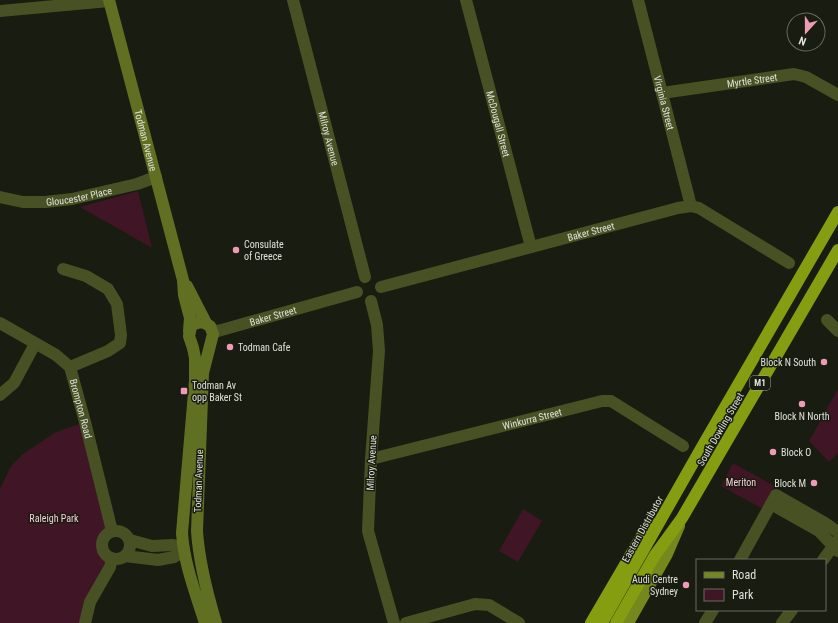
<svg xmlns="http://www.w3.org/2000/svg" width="838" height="623" font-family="'Roboto Condensed',sans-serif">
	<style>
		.green { fill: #401525 }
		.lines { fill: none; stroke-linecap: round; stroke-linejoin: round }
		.minor { stroke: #475124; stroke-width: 12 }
		.tertiary { stroke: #475124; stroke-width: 12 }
		.secondary { stroke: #607023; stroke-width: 12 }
		.primary { stroke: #74881d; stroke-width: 12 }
		.motorway { stroke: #859d10; stroke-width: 12 }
		.poi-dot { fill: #f09ab7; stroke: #191c10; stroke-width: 1.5 }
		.labels { text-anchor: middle; stroke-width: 3; stroke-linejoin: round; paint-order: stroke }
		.shield { fill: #191c10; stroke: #a3a59c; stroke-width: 1 }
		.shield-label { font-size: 9px; font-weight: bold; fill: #dee0d8 }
		.street-label { font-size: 10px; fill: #dee0d8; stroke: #191c10 }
		.poi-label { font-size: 10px; fill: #dee0d8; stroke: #191c10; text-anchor: start }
		.park-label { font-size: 10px; fill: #f6cdd9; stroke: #191c10 }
	</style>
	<rect width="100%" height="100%" fill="#191c10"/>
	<!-- green -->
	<g class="green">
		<polygon points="138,191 152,248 80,207"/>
		<polygon points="838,389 838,453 829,462 809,441"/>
		<path d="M85 422 107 534C101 541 100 549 107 556L85 623H0V489L11 466 23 454 56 432Z"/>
		<polygon points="733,463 775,486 763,509 721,486"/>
		<polygon points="523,509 542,521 518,562 499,551"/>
	</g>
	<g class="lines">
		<!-- minor -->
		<g class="minor">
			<path id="s1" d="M293 0 365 277"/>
			<path id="s2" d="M466 0 531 247"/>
			<path id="s3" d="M638 0 691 206"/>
			<path id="s4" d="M662 93 794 74 806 77 838 95"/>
			<path id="s5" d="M0 197 23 202H45L72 199 137 184 156 177"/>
			<polyline points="63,269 86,276 108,289 117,304 121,335 120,343 108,351 70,367"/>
			<path id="s6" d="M381 287 678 208 691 206 699 208 789 263"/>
			<polyline points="371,301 377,325 379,351 371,459 368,531 394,623"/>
			<polyline points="827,320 838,331"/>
			<path id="s7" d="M0 323 56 355 70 367 85 422 112 531"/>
			<path id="s8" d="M212 330 218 331 357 292"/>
			<polyline points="0,395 14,383 35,344"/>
			<path id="s9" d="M371 459 602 401H611L683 446"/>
			<polyline points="771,504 819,531 838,551"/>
			<circle cx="116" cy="545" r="14"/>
			<polyline points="130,540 152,546 173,545 184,550"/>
			<polyline points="125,556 158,560 174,557 184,550"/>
			<polyline points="740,560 776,495 825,523 838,532"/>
			<polyline points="823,560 837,541"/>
			<polyline points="85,623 90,602 110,567 112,558"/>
			<polyline points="406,623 475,604 489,605 519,623"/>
			<polyline points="705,623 713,610"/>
			<polyline points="782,623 792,610"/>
		</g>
		<!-- tertiary -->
		<polyline class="tertiary" points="0,11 109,1"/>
		<!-- secondary -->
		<g class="secondary">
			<path id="s10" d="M109 0 183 280 184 295 190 318 189 331"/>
			<polyline points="187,286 206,323"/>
			<path d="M205 623C196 594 184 564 182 533L195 381V358L193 348 189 336 191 327 194 324 202 322 210 326 213 334 203 373 197 531C199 562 207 593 216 623"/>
		</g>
		<!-- primary -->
		<polyline class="primary" points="628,623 667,554 679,526"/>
		<!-- motorway -->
		<g class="motorway">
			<polyline points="591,623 650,522"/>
			<polyline points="602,623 702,447 838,212"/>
			<polyline points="616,623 655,555 682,518 838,250"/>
		</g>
	</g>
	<!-- markers -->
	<g class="poi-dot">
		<circle cx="236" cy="250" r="4"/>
		<circle cx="230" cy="347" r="4"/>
		<circle cx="824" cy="362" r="4"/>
		<rect x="180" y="387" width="8" height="8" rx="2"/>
		<circle cx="802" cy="404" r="4"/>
		<circle cx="773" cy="452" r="4"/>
		<circle cx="814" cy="483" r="4"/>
		<circle cx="686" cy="585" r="4"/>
	</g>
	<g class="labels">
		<!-- shield labels -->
		<rect class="shield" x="750" y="376" width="20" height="14" rx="3"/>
		<g class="shield-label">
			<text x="760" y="386">M1</text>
		</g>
		<!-- street labels -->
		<g class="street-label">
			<text dy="4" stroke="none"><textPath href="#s4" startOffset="91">Myrtle Street</textPath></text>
			<text dy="4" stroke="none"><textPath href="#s3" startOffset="106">Virginia Street</textPath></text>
			<text dy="4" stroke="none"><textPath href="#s2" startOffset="128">McDougall Street</textPath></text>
			<text dy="4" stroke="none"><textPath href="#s1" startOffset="143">Milroy Avenue</textPath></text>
			<text dy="4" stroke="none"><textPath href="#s10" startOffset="145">Todman Avenue</textPath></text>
			<text dy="4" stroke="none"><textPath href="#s5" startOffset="80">Gloucester Place</textPath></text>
			<text dy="4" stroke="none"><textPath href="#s6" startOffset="217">Baker Street</textPath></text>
			<text dy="4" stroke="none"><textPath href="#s8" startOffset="63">Baker Street</textPath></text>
			<text dy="4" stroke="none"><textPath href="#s7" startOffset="126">Brompton Road</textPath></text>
			<text dy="4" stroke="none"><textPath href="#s9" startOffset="166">Winkurra Street</textPath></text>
			<text transform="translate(720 429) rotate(-60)" y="4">South Dowling Street</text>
			<text transform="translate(371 463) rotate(-87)" y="4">Milroy Avenue</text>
			<text transform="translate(198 481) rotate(-88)" y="4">Todman Avenue</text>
			<text transform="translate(642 529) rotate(-61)" y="4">Eastern Distributor</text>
		</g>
		<!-- poi labels -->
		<g class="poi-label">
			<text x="244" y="248">Consulate<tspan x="244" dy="12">of Greece</tspan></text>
			<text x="238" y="351">Todman Cafe</text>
			<text x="816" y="366" text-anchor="end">Block N South</text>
			<text x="192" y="389">Todman Av<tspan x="192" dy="12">opp Baker St</tspan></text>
			<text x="802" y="420" text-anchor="middle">Block N North</text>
			<text x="781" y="456">Block O</text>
			<text x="806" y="487" text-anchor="end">Block M</text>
			<text x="678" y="583" text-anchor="end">Audi Centre<tspan x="678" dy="12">Sydney</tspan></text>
		</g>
		<!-- park labels -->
		<g class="park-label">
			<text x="741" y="486">Meriton</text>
			<text x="54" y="522">Raleigh Park</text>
		</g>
	</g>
	<!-- legend -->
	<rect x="696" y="559" width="130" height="52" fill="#191c10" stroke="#686a60"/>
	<rect x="704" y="572" width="20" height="6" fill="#74881d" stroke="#686a60"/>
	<text x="732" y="579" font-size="12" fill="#dee0d8">Road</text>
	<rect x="704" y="589" width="20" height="12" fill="#401525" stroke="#686a60"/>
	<text x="732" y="599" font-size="12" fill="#dee0d8">Park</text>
	<!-- north arrow -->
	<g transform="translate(806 32) rotate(201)"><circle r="19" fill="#191c10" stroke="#686a60"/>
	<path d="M0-3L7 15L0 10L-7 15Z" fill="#f09ab7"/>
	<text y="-6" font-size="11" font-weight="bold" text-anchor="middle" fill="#dee0d8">N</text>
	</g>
</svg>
